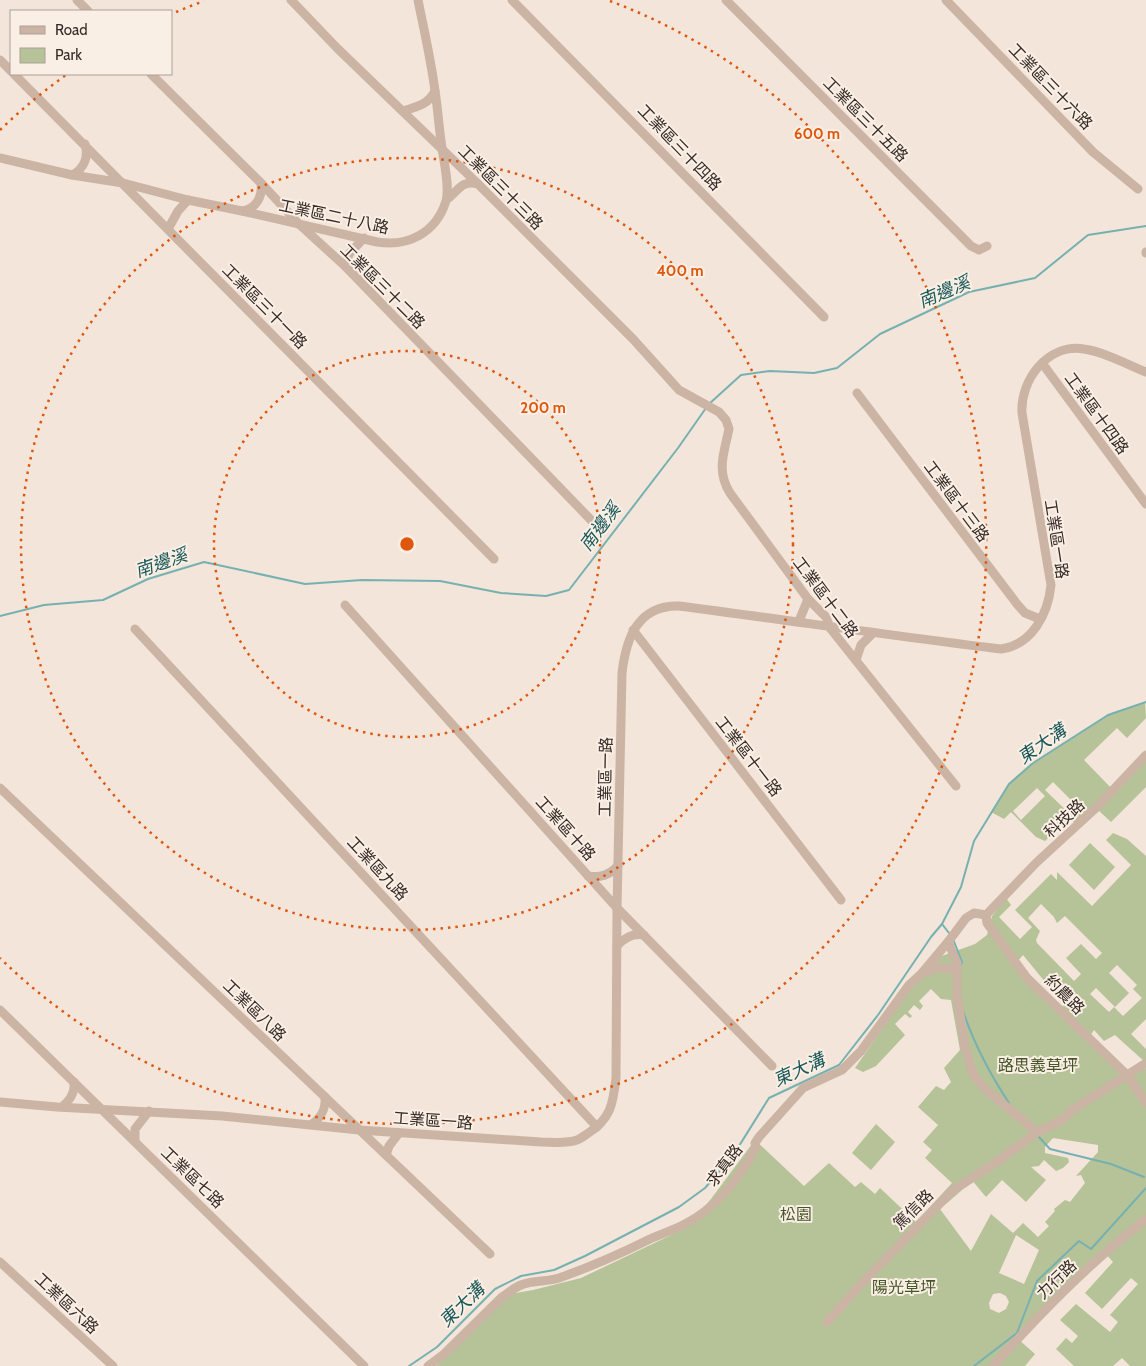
<svg xmlns="http://www.w3.org/2000/svg" width="1146" height="1366" font-family="Cabin,'Noto Sans TC',sans-serif">
	<style>
		.green { fill: #b6c298; fill-rule: evenodd }
		.lines { fill: none; stroke-linecap: round; stroke-linejoin: round }
		.stream { stroke: #76b1b1; stroke-width: 2 }
		.minor { stroke: #cbb4a4; stroke-width: 9 }
		.ring { fill: none; stroke: #df570d; stroke-width: 2.5; stroke-dasharray: 2.5 5 }
		.labels { text-anchor: middle; stroke-width: 4; stroke-linejoin: round; paint-order: stroke }
		.street-label { font-size: 16px; fill: #362a26; stroke: #faefe5 }
		.park-label { font-size: 16px; fill: #475629; stroke: #faefe5 }
		.water-label { font-size: 18px; font-style: italic; fill: #1a595a; stroke: #faefe5 }
		.centre { fill: #df570d; stroke: #faefe5; stroke-width: 2.5 }
		.ring-label { font-size: 15px; text-anchor: middle; font-weight: bold; fill: #df570d; stroke: #faefe5; stroke-width: 4; stroke-linejoin: round; paint-order: stroke }
	</style>
	<rect width="100%" height="100%" fill="#f3e5d9"/>
	<!-- green -->
	<g class="green">
		<path d="M1145 702 1146 718 1127 738 1117 728 1084 760 1113 790 1146 756V787L1111 822 1096 808 1077 826 1070 818 1045 841 1036 837 1011 812 1004 819 991 812 1009 784 1033 763 1108 715ZM1053 782 1081 810 1074 818 1045 790ZM1037 788 1045 796 1021 820 1013 811Z"/>
		<path d="M1113 833 1127 839 1146 856V1019L1131 1034 1146 1049V1063L1115 1035 1104 1041 1094 1030 1090 1036 1123 1078 1146 1068V1366H1130L1122 1358 1113 1366H1074L1056 1349 1066 1338 1072 1343 1078 1336 1060 1320 1076 1304 1110 1332 1118 1322 1110 1315 1138 1284 1131 1278 1102 1309 1085 1293 1113 1262 1105 1253 1018 1339 1035 1354 1025 1366H436L488 1313 510 1294 533 1290 581 1278 686 1228 711 1199 755 1140 804 1186 829 1163 855 1187 861 1182 875 1194 880 1188 916 1222 952 1183 925 1158 932 1150 923 1142 938 1125 918 1107 936 1086 944 1090 951 1082 944 1068 960 1050 951 1000 941 999 931 989 919 1001 923 1006 920 1010 914 1005 908 1012 912 1016 910 1018 905 1014 895 1024 905 1035 876 1066 863 1072 855 1068 914 983 939 957 975 944 987 935 992 916 1006 898 1011 905 999 917 1020 939 1032 927 1015 910 1051 874 1057 880V872L1092 906 1131 865 1106 840ZM1041 904 1054 917 1057 923 1065 916 1102 953 1096 959 1081 944 1066 958 1081 974 1074 981 1037 943 1036 940 1040 931 1028 918ZM1023 955 1064 1005 1062 1007 1017 962ZM1117 965 1137 985 1133 989 1142 998 1123 1016 1114 1007 1109 1012 1090 994 1096 988 1115 1007 1129 993 1109 973ZM1053 1138 1098 1145V1152L1076 1176 1081 1175 1085 1183 1070 1202 1065 1200 1054 1209 1055 1211 1045 1222 1049 1226 1038 1237 1023 1223 1013 1233 991 1214 971 1251 940 1209 961 1191 971 1179 986 1197 1002 1180 1026 1202 1046 1180 1031 1167 1039 1166 1044 1160 1056 1171 1063 1168 1069 1162 1068 1158 1045 1153V1147ZM1016 1235 1039 1250 1024 1284 999 1273ZM1000 1293 1006 1296 1009 1302 1006 1309 999 1313 990 1309 989 1303 993 1294Z"/>
		<polygon points="1090,843 1115,867 1094,890 1069,865"/>
		<polygon points="876,1124 895,1142 871,1170 852,1153"/>
	</g>
	<g class="lines">
		<!-- stream -->
		<g class="stream">
			<polyline points="709,404 741,375 770,371 814,373 837,368 880,334 969,292 1035,278 1088,235 1146,226"/>
			<polyline points="0,616 44,605 103,600 148,579 204,562 305,584 362,580 440,581 501,593 546,596 569,590 678,448 706,408"/>
			<polyline points="942,924 949,933"/>
			<polyline points="953,939 962,962 961,965"/>
			<path d="M963 1011C974 1044 990 1074 1009 1103"/>
			<polyline points="1038,1136 1050,1149 1111,1164 1144,1177"/>
			<polyline points="409,1366 437,1347 495,1289 521,1276 554,1270 585,1256 679,1207 705,1188 734,1154 769,1098 839,1065 878,1015 931,937 942,924 961,887 974,841 1009,784 1033,763 1108,715 1146,702"/>
			<polyline points="974,1366 1017,1333 1037,1281 1079,1241 1091,1249 1146,1188"/>
		</g>
		<!-- minor -->
		<g class="minor">
			<polyline points="77,0 88,11"/>
			<path d="M291 0 337 48 478 184 633 339 679 390 719 412 726 420 729 429C724 453 716 471 730 493L808 599 826 617 830 628 956 786"/>
			<polyline points="512,0 824,317"/>
			<polyline points="726,0 971,246 979,250 987,246"/>
			<polyline points="946,0 1093,152 1138,189"/>
			<polyline points="0,60 11,71"/>
			<polyline points="14,74 494,559"/>
			<polyline points="151,74 261,183 300,225 346,267 592,521"/>
			<path d="M403 111C417 107 429 104 435 91"/>
			<path d="M0 158 72 175 123 183 188 200 242 211 377 242C408 247 436 233 446 201 450 187 444 163 442 148 439 129 438 110 435 91 431 60 424 30 418 0"/>
			<path d="M72 175C84 169 89 157 85 144"/>
			<path d="M447 199C458 192 461 179 478 184"/>
			<path d="M243 211C256 208 263 197 261 183"/>
			<polyline points="168,229 178,211 188,200"/>
			<polyline points="1146,252 1146,253"/>
			<polyline points="346,267 349,254 364,238"/>
			<polyline points="1042,363 1146,504"/>
			<polyline points="857,393 1017,604 1025,613 1040,619"/>
			<polyline points="345,605 617,908 772,1066"/>
			<polyline points="799,621 808,599"/>
			<polyline points="135,629 597,1127"/>
			<polyline points="633,630 841,900"/>
			<polyline points="856,660 861,645 872,634"/>
			<polyline points="0,788 490,1254"/>
			<path d="M588 876C601 878 609 875 618 866"/>
			<polyline points="986,915 987,923 1027,978 1127,1075 1146,1103"/>
			<polyline points="986,915 1037,862 1097,807 1146,755"/>
			<polyline points="948,942 957,963 957,996 965,1047 973,1074 984,1088 1032,1128 1036,1133"/>
			<path d="M617 946C624 938 633 933 644 935"/>
			<path d="M923 973C935 968 943 965 956 971"/>
			<polyline points="0,1010 364,1366"/>
			<path d="M0 1102 57 1107 222 1116 359 1130 541 1142C552 1142 566 1144 577 1140 580 1139 584 1136 587 1134 611 1119 613 1104 616 1078L617 908 622 673C626 638 638 605 679 606 787 620 893 636 1001 649 1032 645 1048 614 1051 585L1022 413C1020 380 1048 343 1084 349 1105 352 1126 364 1146 372"/>
			<path d="M62 1107C70 1100 75 1093 74 1082"/>
			<path d="M312 1124C321 1118 326 1108 325 1097"/>
			<polyline points="135,1141 135,1129 149,1111"/>
			<polyline points="386,1155 389,1146 399,1133"/>
			<polyline points="0,1262 113,1366"/>
			<polyline points="827,1322 862,1283 952,1191 995,1163 1036,1133 1062,1120 1072,1110 1146,1063"/>
			<path d="M428 1366 444 1354 502 1297C508 1293 514 1288 521 1285 533 1280 547 1282 559 1278 590 1267 620 1254 650 1239 661 1234 674 1230 685 1224 716 1208 740 1177 756 1147L755 1143 759 1137 803 1088 842 1070 861 1051 909 985 922 973 948 942 966 918 974 913 986 915"/>
			<path d="M993 1366C1040 1314 1090 1262 1146 1219"/>
		</g>
	</g>
	<!-- distance rings -->
	<g class="ring">
		<circle cx="407" cy="544" r="193"/>
		<circle cx="407" cy="544" r="386"/>
		<path d="M0 130A580 580 0 0 1 66 75M176 12A580 580 0 0 1 204 1M610 1A580 580 0 1 1 0 958"/>
	</g>
	<g class="labels">
		<!-- street labels -->
		<g class="street-label">
			<text transform="translate(1051 86) rotate(46)" y="6">工業區三十六路</text>
			<text transform="translate(866 119) rotate(45)" y="6">工業區三十五路</text>
			<text transform="translate(680 147) rotate(46)" y="6">工業區三十四路</text>
			<text transform="translate(501 187) rotate(45)" y="6">工業區三十三路</text>
			<text transform="translate(334 216) rotate(12)" y="6">工業區二十八路</text>
			<text transform="translate(383 286) rotate(45)" y="6">工業區三十二路</text>
			<text transform="translate(265 306) rotate(45)" y="6">工業區三十一路</text>
			<text transform="translate(1097 413) rotate(54)" y="6">工業區十四路</text>
			<text transform="translate(957 501) rotate(53)" y="6">工業區十三路</text>
			<text transform="translate(1057 539) rotate(81)" y="6">工業區一路</text>
			<text transform="translate(826 597) rotate(53)" y="6">工業區十二路</text>
			<text transform="translate(749 756) rotate(52)" y="6">工業區十一路</text>
			<text transform="translate(605 777) rotate(-89)" y="6">工業區一路</text>
			<text transform="translate(1064 818) rotate(-43)" y="6">科技路</text>
			<text transform="translate(566 828) rotate(48)" y="6">工業區十路</text>
			<text transform="translate(378 868) rotate(47)" y="6">工業區九路</text>
			<text transform="translate(1065 994) rotate(45)" y="6">約農路</text>
			<text transform="translate(255 1010) rotate(44)" y="6">工業區八路</text>
			<text transform="translate(433 1120) rotate(4)" y="6">工業區一路</text>
			<text transform="translate(724 1165) rotate(-53)" y="6">求真路</text>
			<text transform="translate(193 1177) rotate(44)" y="6">工業區七路</text>
			<text transform="translate(913 1209) rotate(-45)" y="6">篤信路</text>
			<text transform="translate(1056 1279) rotate(-44)" y="6">力行路</text>
			<text transform="translate(67 1303) rotate(43)" y="6">工業區六路</text>
		</g>
		<!-- park labels -->
		<g class="park-label">
			<text x="1038" y="1071">路思義草坪</text>
			<text x="796" y="1220">松園</text>
			<text x="904" y="1293">陽光草坪</text>
		</g>
		<!-- water labels -->
		<g class="water-label">
			<text transform="translate(944 292) rotate(-23)" y="6">南邊溪</text>
			<text transform="translate(600 527) rotate(-53)" y="6">南邊溪</text>
			<text transform="translate(161 563) rotate(-19)" y="6">南邊溪</text>
			<text transform="translate(1042 744) rotate(-35)" y="6">東大溝</text>
			<text transform="translate(799 1070) rotate(-25)" y="6">東大溝</text>
			<text transform="translate(462 1305) rotate(-44)" y="6">東大溝</text>
		</g>
	</g>
	<circle cx="407" cy="544" r="8" class="centre"/>
	<g class="ring-label">
		<text x="817" y="139">600 m</text>
		<text x="680" y="276">400 m</text>
		<text x="543" y="413">200 m</text>
	</g>
	<!-- legend -->
	<rect x="10" y="10" width="162" height="65" fill="#faefe5" stroke="#aca099"/>
	<rect x="20" y="26" width="25" height="8" fill="#cbb4a4" stroke="#aca099"/>
	<text x="55" y="35" font-size="15" fill="#362a26">Road</text>
	<rect x="20" y="48" width="25" height="15" fill="#b6c298" stroke="#aca099"/>
	<text x="55" y="60" font-size="15" fill="#362a26">Park</text>
</svg>
